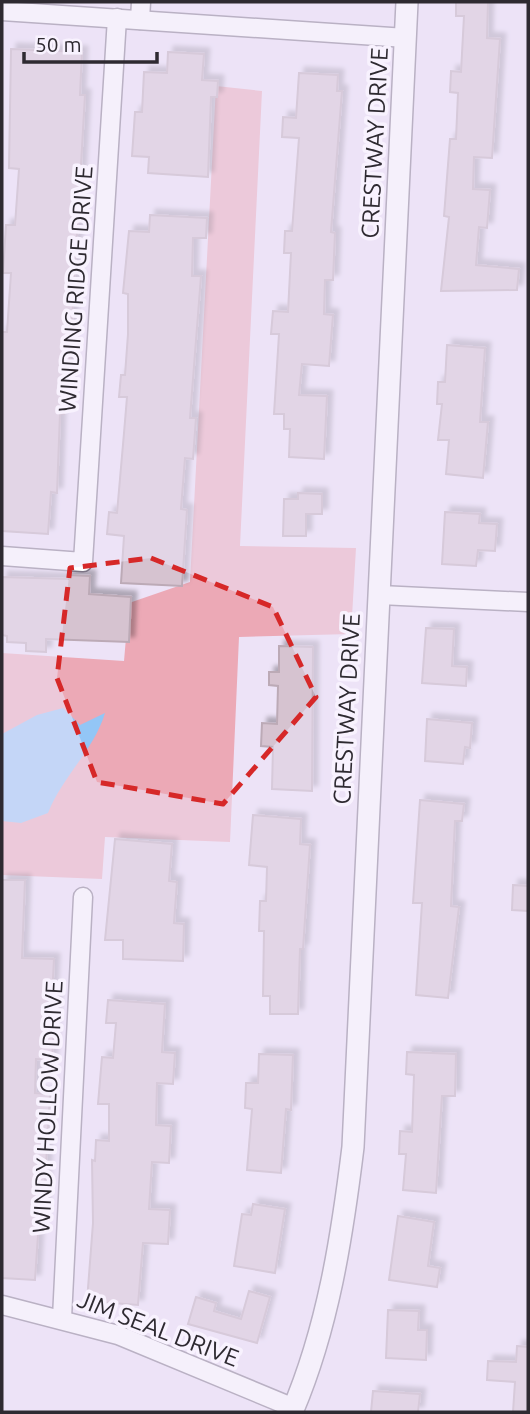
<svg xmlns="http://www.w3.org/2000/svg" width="530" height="1414" font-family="Ubuntu,sans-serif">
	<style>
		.green { fill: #eca9b6 }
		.water { fill: #93c6f6 }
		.building { fill: #d6c3d0; stroke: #bcaab6; stroke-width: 2; filter: url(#shadow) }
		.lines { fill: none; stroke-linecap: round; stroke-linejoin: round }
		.minor-casing { stroke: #7c7485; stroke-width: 21 }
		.major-casing { stroke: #7c7485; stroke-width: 24 }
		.minor { stroke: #fff; stroke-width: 18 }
		.major { stroke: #fff; stroke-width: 21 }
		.marked { fill: none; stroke: #d62828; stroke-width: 5; stroke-dasharray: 14 9; stroke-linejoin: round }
		.labels { text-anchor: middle; stroke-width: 7; stroke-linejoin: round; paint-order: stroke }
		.street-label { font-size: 24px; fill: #2e2a31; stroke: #f8f2fe }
	</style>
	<defs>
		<filter id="shadow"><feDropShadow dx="5.5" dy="-5.5" stdDeviation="2" flood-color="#0004"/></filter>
	</defs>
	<rect width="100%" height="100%" fill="#ede3f7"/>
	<!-- green -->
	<polygon class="green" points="216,86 262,91 240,546 356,548 351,634 239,637 230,842 105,837 102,879 2,875 2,653 124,661 129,603 190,582"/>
	<!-- water -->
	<path class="water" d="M63 708 80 725 105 713C94 750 62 777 48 813L21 823 2 821V734L37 715Z"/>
	<!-- building -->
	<g class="building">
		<polygon points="456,2 488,2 487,38 500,39 492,158 474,157 473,189 490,190 487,228 479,227 476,265 519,269 517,290 441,291 449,217 444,216 450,139 456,139 458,93 450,92 451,71 461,72 464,16 456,16"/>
		<polygon points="11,49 82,52 80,95 85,95 69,375 64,414 60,414 57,493 51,492 48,534 2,531 2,332 7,332 11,273 3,273 6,225 15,225 19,169 9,168"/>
		<polygon points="168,52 204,54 202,80 218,81 217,97 211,97 208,177 148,173 149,157 132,156 135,112 142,112 144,72 167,73"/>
		<polygon points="299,73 338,75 337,91 342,91 331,232 335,233 333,280 325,280 324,314 333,315 329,366 302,364 299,395 327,396 324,459 289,457 290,429 284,429 284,414 274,414 279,334 271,334 273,311 288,312 291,253 284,253 285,231 292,231 299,138 282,137 283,117 296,118"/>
		<polygon points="150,215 207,218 206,238 193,238 192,276 201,276 190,418 196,418 193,459 185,458 181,509 187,510 182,586 121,583 124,536 107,534 109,512 117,513 124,433 127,397 119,397 121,375 125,375 128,334 128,294 123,293 129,231 149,232"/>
		<polygon points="447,345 485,348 480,422 488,422 483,478 446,474 449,440 438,440 442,404 437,404 438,382 445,382"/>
		<polygon points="298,493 322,494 322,514 306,514 306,536 283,536 284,499 298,499"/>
		<polygon points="445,512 480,514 479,523 497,524 495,551 478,550 476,566 442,564"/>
		<polygon points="68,575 90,576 89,594 131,597 129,642 46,639 46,652 26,651 26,643 7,642 7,636 2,635 2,577 68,579"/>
		<polygon points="426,628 454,629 452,666 467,667 466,686 422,683"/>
		<polygon points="279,646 313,647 312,791 272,789 273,747 261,746 262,723 277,724 278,686 269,685 269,672 279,672"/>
		<polygon points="427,719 472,723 470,748 465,747 463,764 425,761"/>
		<polygon points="420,800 464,804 462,821 455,821 451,906 459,907 448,998 416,995 422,903 413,903"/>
		<polygon points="253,815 301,819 300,844 310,845 303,949 300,949 298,1014 270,1014 270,996 263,996 264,931 259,931 260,901 266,901 267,867 249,865"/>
		<polygon points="115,839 172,844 169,881 177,882 174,923 184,924 183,961 123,959 123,940 105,940"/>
		<polygon points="2,880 25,880 22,958 54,959 52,998 56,998 52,1060 36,1059 35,1093 50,1094 43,1221 39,1220 35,1280 2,1278"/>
		<polygon points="513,885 528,886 528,911 512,910"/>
		<polygon points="108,1000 165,1004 162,1052 175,1053 173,1084 157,1083 156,1125 171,1126 169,1163 152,1162 149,1209 170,1210 168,1244 143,1243 138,1305 87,1301 93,1223 92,1160 95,1161 96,1140 109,1141 109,1104 98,1104 102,1057 113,1058 116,1023 106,1023"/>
		<polygon points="407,1052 456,1054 455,1096 442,1096 436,1193 403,1190 406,1154 399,1154 400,1131 412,1132 414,1075 406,1074"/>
		<polygon points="259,1054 293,1055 291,1110 286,1109 281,1173 247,1170 252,1109 245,1108 246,1083 258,1083"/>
		<polygon points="253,1204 285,1209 275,1273 234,1266 242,1214 251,1215"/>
		<polygon points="398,1216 434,1222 428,1266 440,1268 437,1287 389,1280"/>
		<polygon points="249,1291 270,1297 257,1343 188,1324 196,1297 216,1303 214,1311 241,1319"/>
		<polygon points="388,1310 419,1311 418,1330 427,1330 426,1360 386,1358"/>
		<polygon points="517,1346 528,1347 528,1412 513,1412 515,1382 487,1380 488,1361 516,1362"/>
		<polygon points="373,1391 420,1394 418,1412 371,1412"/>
	</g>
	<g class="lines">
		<defs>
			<g id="minor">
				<polyline points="2,11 406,38"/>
				<polyline points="140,20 141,2"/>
				<polyline points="2,556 83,562 117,18"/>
				<polyline points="380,595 528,602"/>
				<polyline points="2,1305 118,1335 294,1408"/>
				<polyline points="62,1318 83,897"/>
			</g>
			<path id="major" d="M292 1412C328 1328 342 1237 353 1147L407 2"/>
		</defs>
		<!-- minor casing -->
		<use href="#minor" class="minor-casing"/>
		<!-- major casing -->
		<use href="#major" class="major-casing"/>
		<!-- minor -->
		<use href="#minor" class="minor"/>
		<!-- major -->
		<use href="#major" class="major"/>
	</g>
	<!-- marked area -->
	<path d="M0 0H530V1414H0ZM151 558 273 607 316 697 223 804 97 782 57 678 70 568Z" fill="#ede3f7" fill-opacity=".55" fill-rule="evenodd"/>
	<path class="marked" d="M151 558 273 607 316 697 223 804 97 782 57 678 70 568Z"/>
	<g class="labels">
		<!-- street labels -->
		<g class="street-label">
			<text transform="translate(375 143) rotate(-87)" y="8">CRESTWAY DRIVE</text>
			<text transform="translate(76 289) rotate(-86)" y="8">WINDING RIDGE DRIVE</text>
			<text transform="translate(347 709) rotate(-87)" y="8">CRESTWAY DRIVE</text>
			<text transform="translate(48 1107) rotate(-87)" y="8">WINDY HOLLOW DRIVE</text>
			<text transform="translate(158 1329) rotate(21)" y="8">JIM SEAL DRIVE</text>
		</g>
	</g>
	<!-- border -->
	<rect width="530" height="1414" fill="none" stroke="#2e2a31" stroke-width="7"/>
	<!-- scale -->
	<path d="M24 52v10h133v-10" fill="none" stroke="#2e2a31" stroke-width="3.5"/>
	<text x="35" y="52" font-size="21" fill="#2e2a31" stroke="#f8f2fe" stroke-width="5" paint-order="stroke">50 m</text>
</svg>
